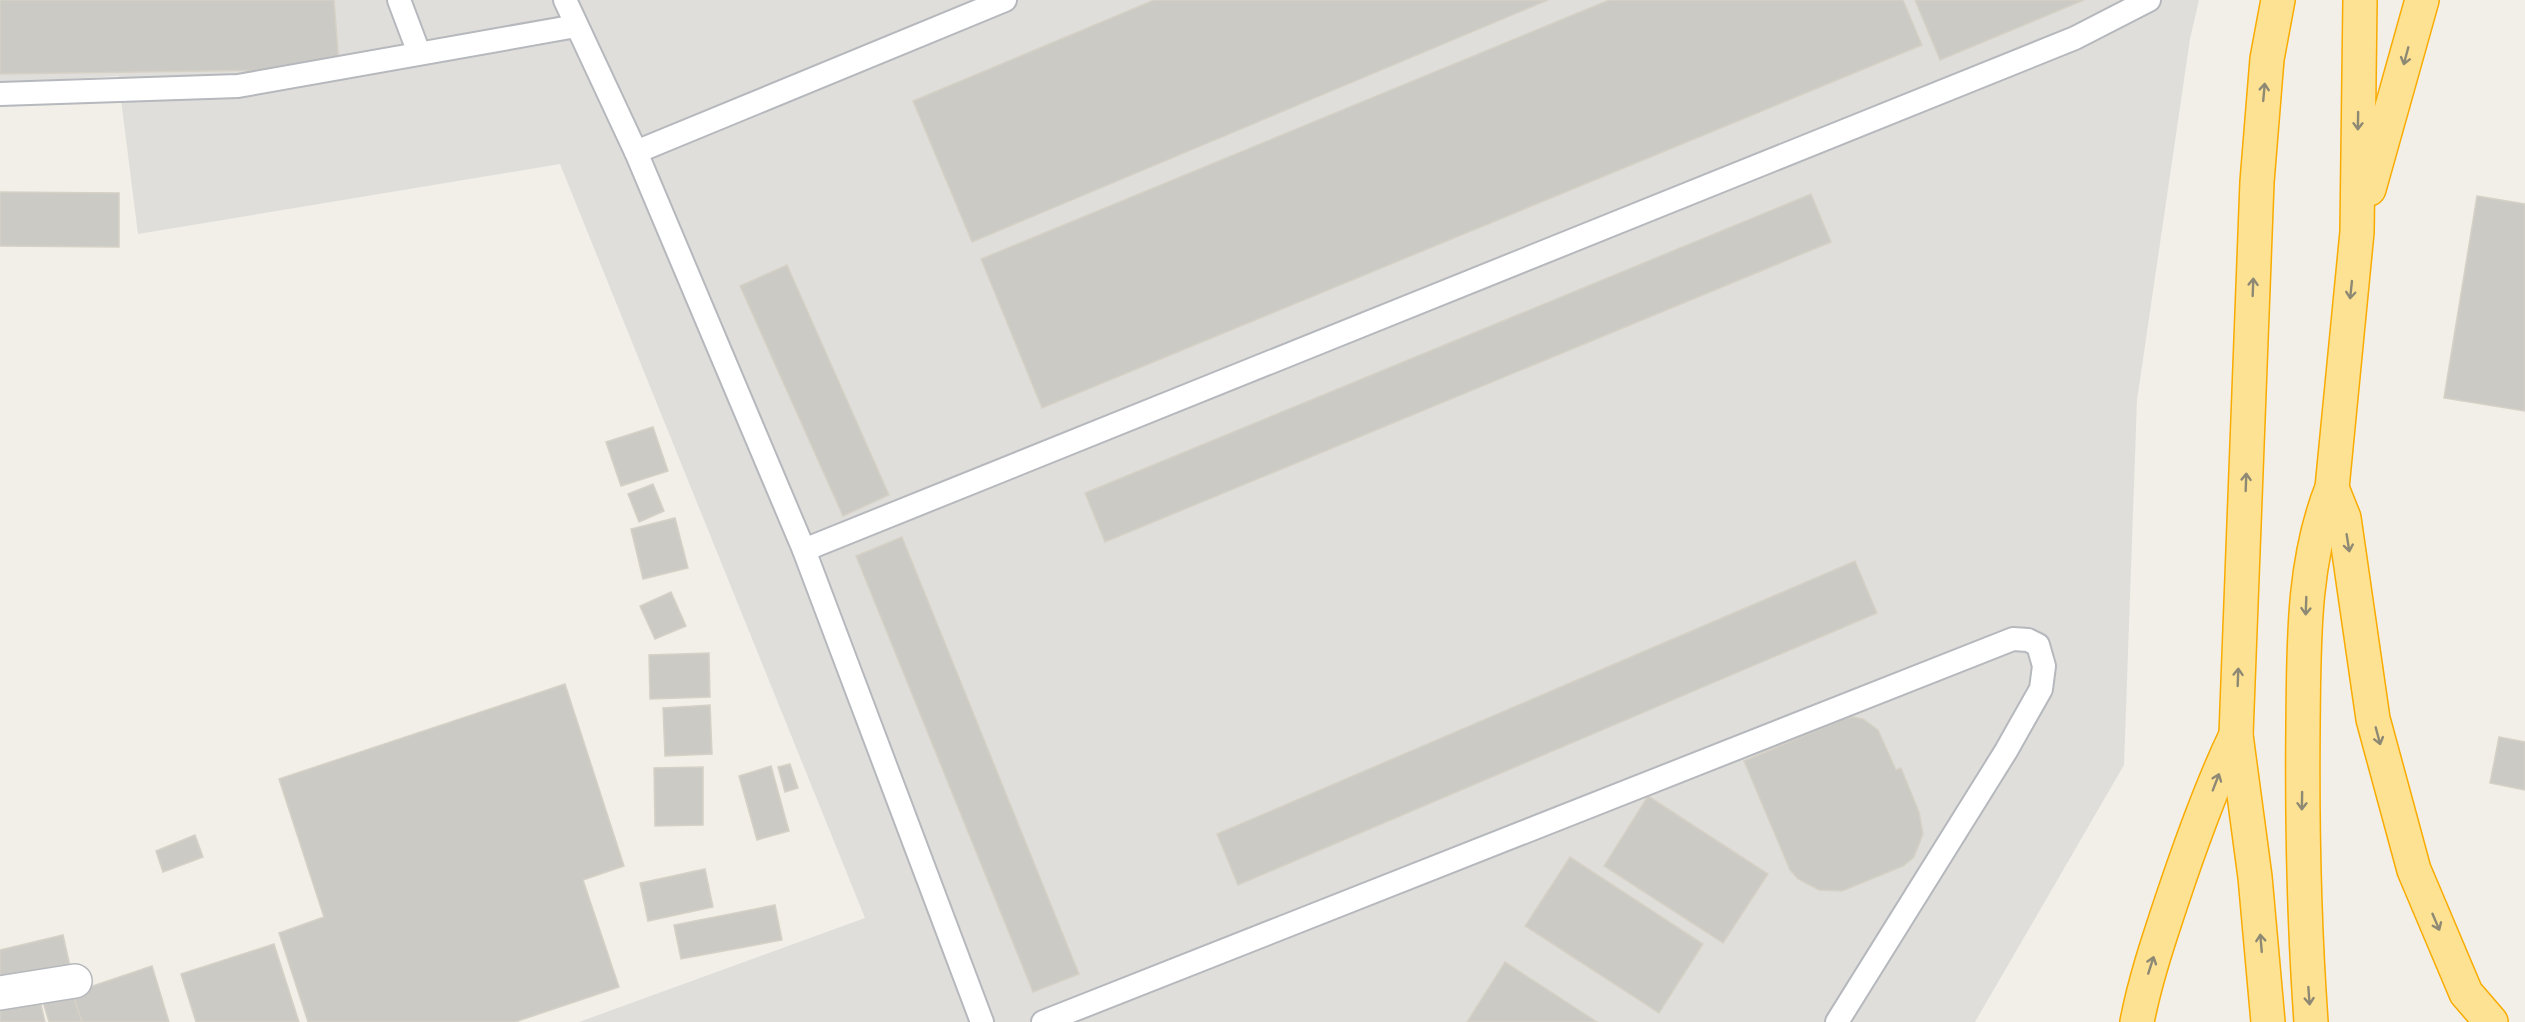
<svg xmlns="http://www.w3.org/2000/svg" width="2525" height="1022" font-family="'DejaVu Sans',sans-serif">
	<style>
		.industrial { fill: #e0deda }
		.building { fill: #cccac5; stroke: #d6d1c6; stroke-width: 1.5 }
		.lines { fill: none; stroke-linecap: round; stroke-linejoin: round }
		.service-casing { stroke: #b5b8bc; stroke-width: 26 }
		.minor-casing { stroke: #b5b8bc; stroke-width: 36 }
		.motorway-casing { stroke: #f9ab00; stroke-width: 36 }
		.service { stroke: #fff; stroke-width: 22 }
		.minor { stroke: #fff; stroke-width: 33 }
		.motorway { stroke: #fde293; stroke-width: 33 }
		.oneway { stroke: #8e8975 }
	</style>
	<rect width="100%" height="100%" fill="#f1efe8"/>
	<!-- industrial -->
	<polygon class="industrial" points="0,0 2199,0 2190,39 2137,400 2124,765 1975,1022 579,1022 865,918 560,164 138,234 118,76 0,83"/>
	<!-- building -->
	<g class="building">
		<polygon points="0,0 334,0 339,65 265,70 0,74"/>
		<polygon points="1154,0 1548,0 972,242 913,101"/>
		<polygon points="1609,0 1903,0 1922,45 1042,408 981,259"/>
		<polygon points="1915,0 2084,0 1940,60"/>
		<polygon points="0,192 119,193 119,247 0,246"/>
		<polygon points="1811,194 1831,242 1105,542 1085,493"/>
		<polygon points="2477,196 2525,204 2525,411 2444,398"/>
		<polygon points="787,265 889,495 843,516 740,286"/>
		<polygon points="653,427 668,471 621,486 606,442"/>
		<polygon points="653,484 664,511 639,522 628,494"/>
		<polygon points="675,518 688,568 643,579 631,529"/>
		<polygon points="902,537 1079,974 1033,992 856,556"/>
		<polygon points="1855,561 1877,613 1238,885 1217,834"/>
		<polygon points="671,592 686,626 655,639 640,606"/>
		<polygon points="709,653 710,697 650,699 649,655"/>
		<polygon points="565,684 624,866 583,880 619,987 515,1022 308,1022 279,933 324,917 279,779"/>
		<polygon points="710,705 712,754 665,756 663,708"/>
		<polygon points="1853,717 1863,719 1878,730 1896,770 1901,768 1919,812 1923,834 1914,857 1903,866 1842,891 1819,890 1798,879 1790,870 1744,761 1843,719"/>
		<polygon points="2499,737 2525,742 2525,790 2490,783"/>
		<polygon points="790,764 798,788 785,792 778,767"/>
		<polygon points="771,766 789,831 757,840 739,776"/>
		<polygon points="703,767 703,825 655,826 654,768"/>
		<polygon points="1648,796 1768,874 1723,943 1604,866"/>
		<polygon points="195,835 203,857 163,872 156,851"/>
		<polygon points="1570,857 1703,944 1659,1013 1525,926"/>
		<polygon points="705,869 713,907 648,921 640,883"/>
		<polygon points="775,905 782,940 681,959 674,925"/>
		<polygon points="63,935 72,975 0,983 0,950"/>
		<polygon points="274,944 299,1022 196,1022 181,974"/>
		<polygon points="1505,962 1597,1022 1467,1022"/>
		<polygon points="152,966 169,1022 82,1022 72,993"/>
		<polygon points="38,992 45,1022 0,1022 0,1002"/>
		<polygon points="72,993 82,1022 49,1022 43,1002"/>
	</g>
	<g class="lines">
		<defs>
			<g id="service">
				<polyline points="399,0 419,53"/>
				<polyline points="565,0 636,152 804,550 982,1022"/>
				<polyline points="0,94 238,86 576,26"/>
				<polyline points="636,152 1005,0"/>
				<polyline points="804,550 2075,38 2149,0"/>
				<polyline points="1043,1022 2013,639 2028,640 2038,645 2044,666 2041,689 2006,751 1837,1022"/>
			</g>
			<polyline id="minor" points="0,993 75,981"/>
			<g id="motorway">
				<polyline points="2369,189 2422,0"/>
				<polyline points="2332,488 2344,518 2373,719 2414,870 2466,993 2491,1022"/>
				<path d="M2137 1022C2145 981 2158 942 2171 903 2190 846 2210 789 2236 735"/>
				<polyline points="2268,1022 2255,877 2236,735 2257,182 2267,59 2278,0"/>
				<path d="M2311 1022C2304 923 2302 825 2303 726 2304 646 2302 563 2332 488L2357 232 2360 0"/>
			</g>
		</defs>
		<!-- service casing -->
		<use href="#service" class="service-casing"/>
		<!-- minor casing -->
		<use href="#minor" class="minor-casing"/>
		<!-- motorway casing -->
		<use href="#motorway" class="motorway-casing"/>
		<!-- service -->
		<use href="#service" class="service"/>
		<!-- minor -->
		<use href="#minor" class="minor"/>
		<!-- motorway -->
		<use href="#motorway" class="motorway"/>
	</g>
	<!-- one-way arrows -->
	<defs><path id="oneway-shaft" d="M-6 0H5M1.5-3L5.5 0L1.5 3" fill="none" stroke-width="1.6" stroke-linecap="round" stroke-linejoin="round" transform="scale(1.5)"/></defs>
	<g class="oneway">
		<use href="#oneway-shaft" transform="translate(2406 56) rotate(105)"/>
		<use href="#oneway-shaft" transform="translate(2264 92) rotate(-85)"/>
		<use href="#oneway-shaft" transform="translate(2358 121) rotate(91)"/>
		<use href="#oneway-shaft" transform="translate(2253 287) rotate(-88)"/>
		<use href="#oneway-shaft" transform="translate(2351 290) rotate(96)"/>
		<use href="#oneway-shaft" transform="translate(2246 482) rotate(-88)"/>
		<use href="#oneway-shaft" transform="translate(2348 543) rotate(81)"/>
		<use href="#oneway-shaft" transform="translate(2306 606) rotate(92)"/>
		<use href="#oneway-shaft" transform="translate(2238 677) rotate(-88)"/>
		<use href="#oneway-shaft" transform="translate(2378 736) rotate(75)"/>
		<use href="#oneway-shaft" transform="translate(2216 782) rotate(-69)"/>
		<use href="#oneway-shaft" transform="translate(2302 801) rotate(91)"/>
		<use href="#oneway-shaft" transform="translate(2436 922) rotate(67)"/>
		<use href="#oneway-shaft" transform="translate(2261 943) rotate(-95)"/>
		<use href="#oneway-shaft" transform="translate(2151 965) rotate(-72)"/>
		<use href="#oneway-shaft" transform="translate(2309 996) rotate(86)"/>
	</g>
</svg>
